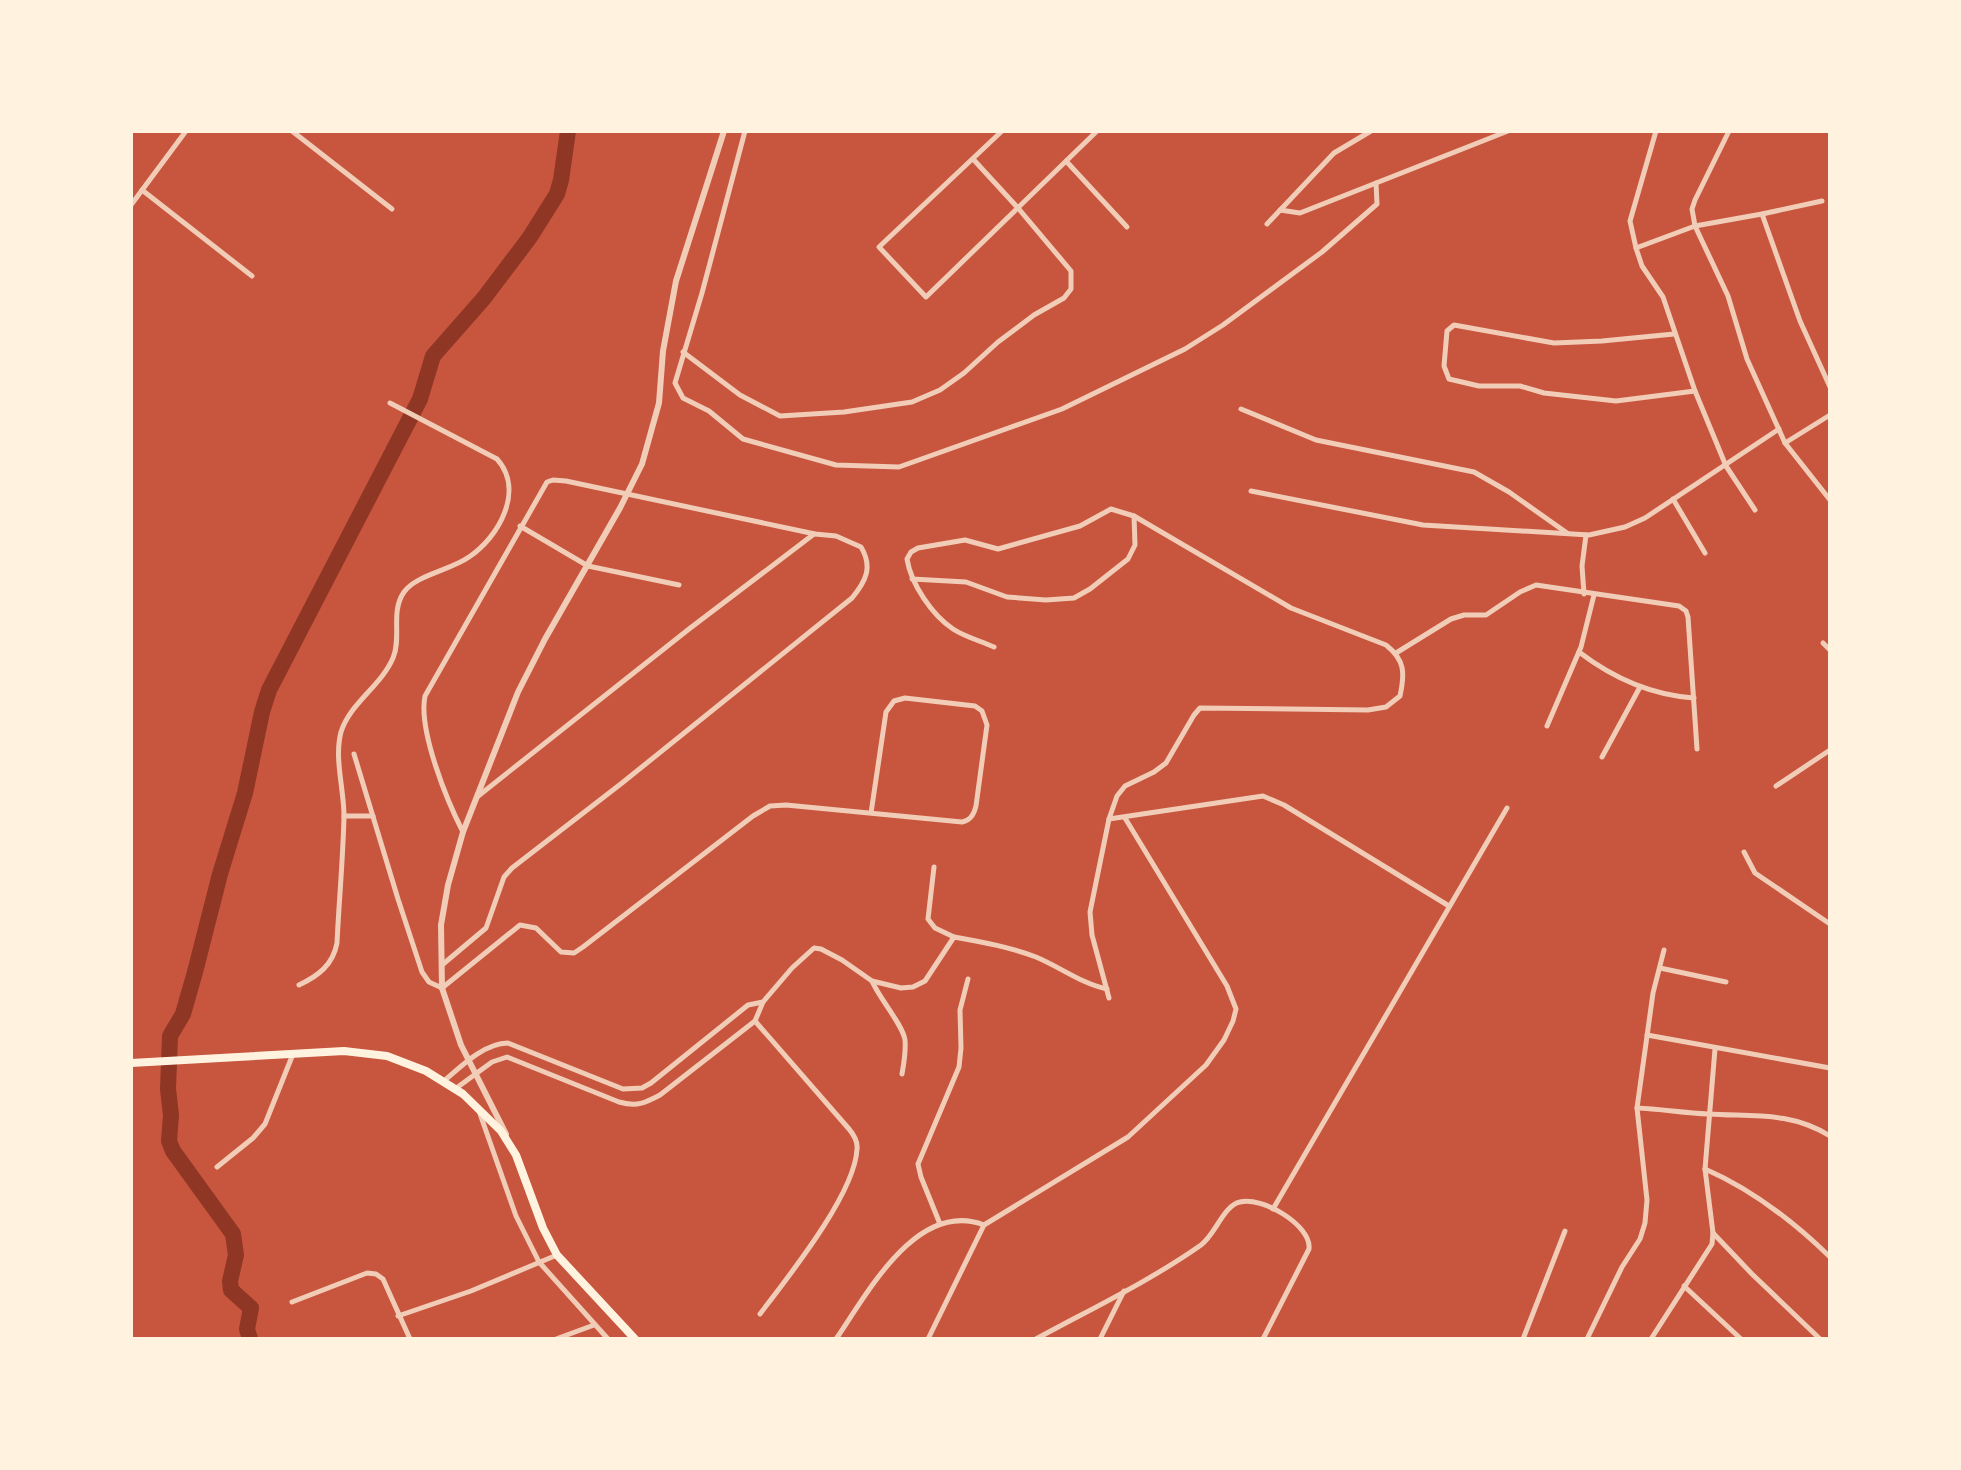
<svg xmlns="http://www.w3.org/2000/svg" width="1961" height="1470" font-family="'Nunito Sans',sans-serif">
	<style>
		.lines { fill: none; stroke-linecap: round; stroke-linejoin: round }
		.river { stroke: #8f3625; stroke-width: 16 }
		.minor { stroke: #f1ccb7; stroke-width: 5 }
		.tertiary { stroke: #f1ccb7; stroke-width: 6 }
		.primary { stroke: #fff3e0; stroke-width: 8 }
	</style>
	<rect width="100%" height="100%" fill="#c8553d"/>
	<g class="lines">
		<!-- river -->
		<polyline class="river" points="250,1339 247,1329 251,1308 231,1290 230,1281 236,1255 233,1234 173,1151 169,1141 171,1115 168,1089 170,1036 183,1014 195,972 220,874 245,793 262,712 269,690 420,399 433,356 484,298 530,237 557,194 561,180 568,131"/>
		<!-- minor -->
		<g class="minor">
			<polyline points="292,131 392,209"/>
			<polyline points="745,131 702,293 675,383 683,398 709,411 743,439 836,465 899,467 1062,409 1185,349 1223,325 1322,252 1377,204 1376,183"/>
			<polyline points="1002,131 879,247 926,297 1097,131"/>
			<polyline points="1656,131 1630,221 1636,248 1642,266 1663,297 1695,391 1726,466 1755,510"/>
			<polyline points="1729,131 1695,200 1692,209 1695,226 1728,296 1747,359 1785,443 1830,500"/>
			<polyline points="1066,161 1127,227"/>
			<polyline points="142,190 252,276"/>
			<polyline points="131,205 186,131"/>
			<polyline points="1280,210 1300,213 1508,131"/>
			<polyline points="1762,214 1800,321 1830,387"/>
			<polyline points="1267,224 1334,153 1371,131"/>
			<polyline points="1636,248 1695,226 1762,214 1822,201"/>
			<polyline points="1674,334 1602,341 1554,343 1454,325 1447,331 1444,366 1449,379 1479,386 1520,386 1544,393 1616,401 1695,391"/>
			<polyline points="683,352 740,395 780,416 844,412 912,402 940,390 964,373 998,342 1034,315 1064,298 1071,289 1071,271 1018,208 973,159"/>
			<polyline points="1241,409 1316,440 1474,472 1509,492 1567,533"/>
			<polyline points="1785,443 1830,415"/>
			<polyline points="1251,491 1423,525 1589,535 1625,527 1645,518 1779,429"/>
			<polyline points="1673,499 1705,553"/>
			<polyline points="520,526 588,566 679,585"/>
			<polyline points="912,579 966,582 1007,597 1046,600 1074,598 1090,589 1128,559 1135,545 1134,516"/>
			<polyline points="1584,594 1582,566 1586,535"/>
			<polyline points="1823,643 1830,650"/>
			<path d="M994 647C981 641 965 637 953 629 932 615 911 584 907 559L911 552 918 548 965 540 998 549 1080 526 1111 509 1134 516 1291 608 1386 645C1405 660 1405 673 1400 696L1386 707 1368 710 1200 708 1194 715 1166 763 1154 772 1125 786 1117 796 1109 819 1090 912 1092 935 1109 998"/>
			<path d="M1579 652C1613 678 1651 695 1694 698"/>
			<polyline points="1396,653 1451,619 1464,615 1486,615 1520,592 1536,585 1679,606 1686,611 1688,617 1697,749"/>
			<polyline points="1547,726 1581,647 1594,595"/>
			<path d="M354 754 398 899 422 972 429 982 442 988 520 925 536 928 561 952 574 953 583 947 753 816 770 806 786 805 962 822C971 820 974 814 976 806L987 725 982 711 975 706 905 698 894 701 886 712 871 813"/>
			<polyline points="1602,757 1640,687"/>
			<polyline points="1776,786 1830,750"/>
			<polyline points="477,797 689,629 814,534"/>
			<polyline points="344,816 373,816"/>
			<polyline points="1109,819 1263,796 1284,805 1449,906"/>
			<polyline points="1744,852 1755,873 1830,924"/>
			<polyline points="934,867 928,919 935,928 954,937"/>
			<path d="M1664 950 1653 993 1637 1108C1661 1109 1684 1113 1708 1114 1752 1117 1790 1111 1830 1136"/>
			<path d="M442 965 486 928 504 877 512 868 622 783 852 598C866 581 873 567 861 547L836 536 815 534 566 481 553 480 547 482 425 696C418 730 447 801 463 832"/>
			<polyline points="1660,968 1726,982"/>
			<path d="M872 981C879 998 903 1025 905 1040 906 1051 904 1063 902 1074"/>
			<path d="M299 985C318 976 333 965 337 943 339 901 343 859 344 816 344 789 334 758 341 732 350 703 381 686 393 658 402 637 390 612 404 592 416 575 451 570 469 557 499 537 525 490 497 459L390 403"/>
			<path d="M755 1021 849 1129C854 1135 858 1142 857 1149 855 1194 788 1277 760 1314"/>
			<polyline points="1647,1035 1830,1068"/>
			<path d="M443 1082C460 1067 484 1043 508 1043L623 1089 642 1088 651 1083 748 1005 763 1002"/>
			<path d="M455 1089 492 1062 507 1057 619 1102C637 1107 645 1103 660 1095L755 1021 763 1002 792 968 814 948 821 949 842 960 872 981 901 988 913 987 925 981 954 937C982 942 1010 947 1036 957 1060 967 1082 984 1107 989"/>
			<polyline points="479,1111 516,1216 539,1262 608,1339"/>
			<polyline points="217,1167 253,1138 265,1124 293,1054"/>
			<path d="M1705 1169C1751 1189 1794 1222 1830 1257"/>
			<polyline points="1273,1209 1507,808"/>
			<polyline points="940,1224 921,1177 918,1164 959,1067 961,1048 960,1010 968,979"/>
			<polyline points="1713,1233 1752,1274 1820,1339"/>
			<polyline points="1684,1286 1741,1339"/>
			<polyline points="292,1302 367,1273 376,1274 383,1279 410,1339"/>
			<polyline points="398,1316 471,1291 557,1255"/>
			<polyline points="556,1339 594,1325"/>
			<path d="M836 1339C867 1294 917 1199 984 1225"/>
			<polyline points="928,1339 984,1225 1128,1137 1206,1065 1224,1040 1233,1021 1236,1009 1227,986 1125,818"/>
			<path d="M1036 1339C1091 1309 1150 1281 1201 1245 1215 1235 1224 1205 1240 1202 1261 1196 1312 1225 1309 1249L1263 1339"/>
			<polyline points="1100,1339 1124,1291"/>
			<polyline points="1523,1339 1565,1231"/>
			<polyline points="1587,1339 1622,1267 1640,1239 1645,1223 1647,1200 1637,1108"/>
			<polyline points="1651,1339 1712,1244 1713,1233 1705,1169 1715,1049"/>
		</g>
		<!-- tertiary -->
		<polyline class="tertiary" points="506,1134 461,1045 442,988 441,925 448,885 463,832 518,692 545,639 620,508 642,464 659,403 663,351 676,281 724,131"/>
		<!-- primary -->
		<polyline class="primary" points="131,1063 344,1051 387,1056 426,1071 463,1094 501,1131 516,1155 543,1228 557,1255 635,1339"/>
	</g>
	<!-- border -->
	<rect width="1961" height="1470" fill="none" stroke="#fff3e0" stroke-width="266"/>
</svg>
